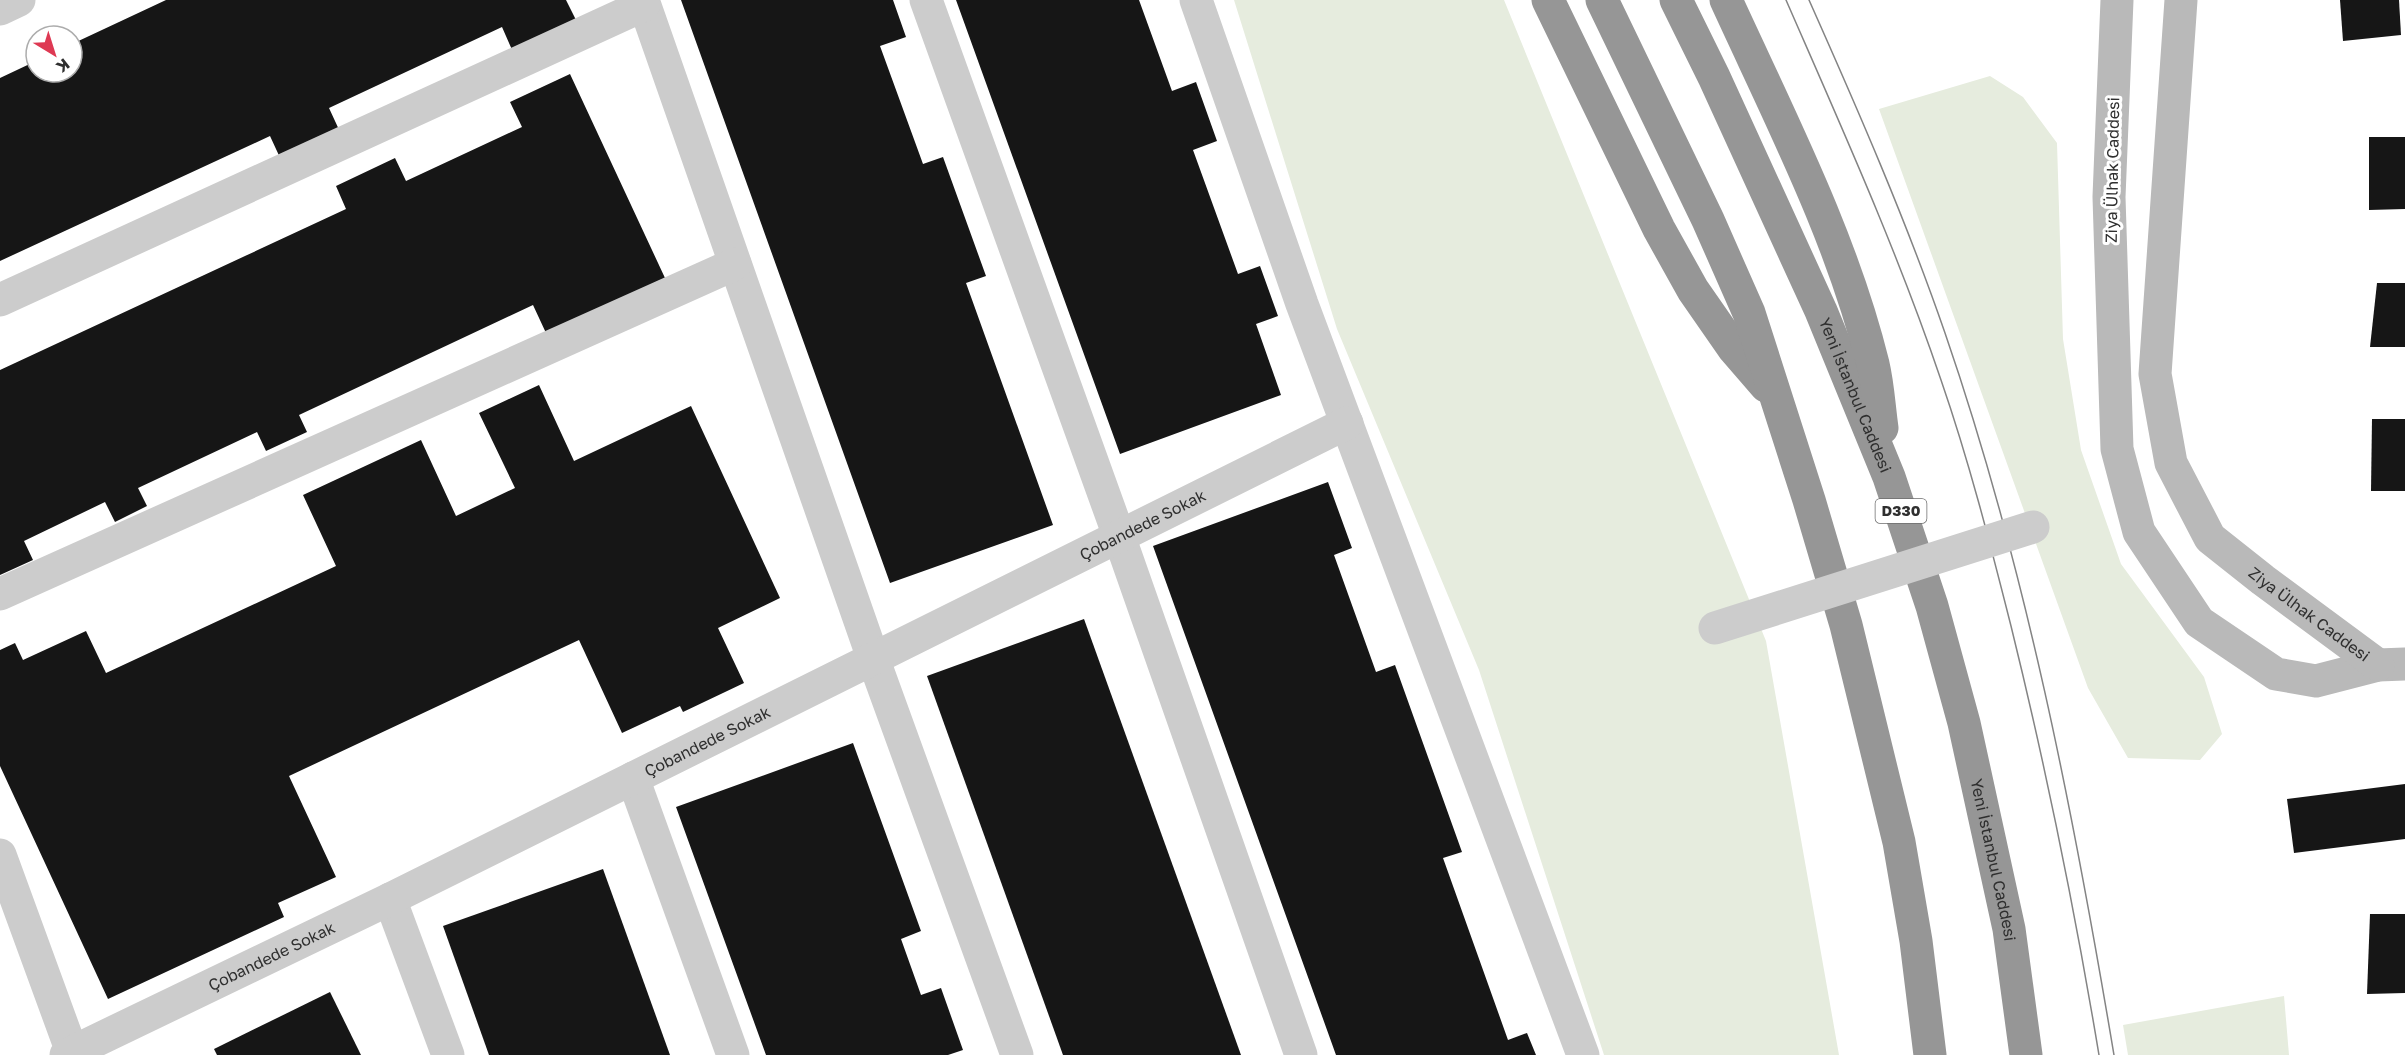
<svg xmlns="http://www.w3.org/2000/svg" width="2405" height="1055" font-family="'Golos Text',sans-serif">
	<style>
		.green { fill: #e6ecde }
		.building { fill: #161616 }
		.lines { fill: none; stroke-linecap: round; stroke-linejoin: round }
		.street { stroke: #ccc; stroke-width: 33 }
		.secondary { stroke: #b9b9b9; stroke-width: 33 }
		.highway { stroke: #969696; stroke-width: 33 }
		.tram { stroke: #848484; stroke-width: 1.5 }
		.street-bridge { stroke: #ccc; stroke-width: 33 }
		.labels { text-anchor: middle; stroke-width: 6; stroke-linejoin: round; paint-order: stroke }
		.shield { fill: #fff; stroke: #6d6d6d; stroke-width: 1.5 }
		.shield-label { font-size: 15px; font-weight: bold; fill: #2f2f2f }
		.street-label { font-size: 16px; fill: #2f2f2f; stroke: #fff }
	</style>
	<rect width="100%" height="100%" fill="#fff"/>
	<!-- green -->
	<g class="green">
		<polygon points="1234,0 1504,0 1766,641 1839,1055 1604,1055 1479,670 1337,329"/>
		<polygon points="1990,76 2023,97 2057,143 2063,339 2081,450 2121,564 2204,677 2222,734 2200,760 2128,758 2088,688 1879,109"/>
		<polygon points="2284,996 2289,1055 2128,1055 2123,1025"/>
	</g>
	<!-- building -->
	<g class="building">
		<polygon points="166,0 566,0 577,22 513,52 502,27 329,108 341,134 282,162 270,136 0,261 0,78 36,61 36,72 72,72 72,44"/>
		<polygon points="681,0 893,0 906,37 880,46 923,164 943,157 986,276 966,283 1053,525 890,583"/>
		<polygon points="956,0 1139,0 1172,91 1196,82 1217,141 1193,150 1238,274 1260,266 1278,316 1256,324 1281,395 1120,454"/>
		<polygon points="2340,0 2399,0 2401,35 2343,41"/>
		<polygon points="570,74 665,278 546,333 533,305 299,415 307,432 266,451 257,432 138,488 147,506 115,522 105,502 24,541 33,560 0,575 0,370 346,209 336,186 395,158 406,181 522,127 510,102"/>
		<polygon points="2369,137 2405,137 2405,209 2369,210"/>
		<polygon points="2377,283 2405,283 2405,347 2370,347"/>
		<polygon points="539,385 574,461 691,406 780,598 718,628 744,683 683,712 680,706 622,733 579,640 289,776 336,877 278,903 284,917 108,999 0,766 0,650 15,643 23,660 86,631 106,673 336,566 303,495 421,440 456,516 515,488 479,413"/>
		<polygon points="2372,419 2405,419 2405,491 2371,491"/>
		<polygon points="1328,482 1352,548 1334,555 1376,672 1395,665 1462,852 1443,858 1508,1040 1527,1033 1536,1055 1336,1055 1153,546"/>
		<polygon points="1084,619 1241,1055 1063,1055 927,676"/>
		<polygon points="853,743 921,931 901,939 921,995 941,988 963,1050 948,1055 766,1055 676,807"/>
		<polygon points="2405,784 2405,839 2294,853 2287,799"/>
		<polygon points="603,869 670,1055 489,1055 443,926"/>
		<polygon points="2370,914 2405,914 2405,993 2367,994"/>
		<polygon points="330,992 361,1055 217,1055 214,1049"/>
	</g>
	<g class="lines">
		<!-- street -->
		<g class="street">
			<polyline points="643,0 873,658 1017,1055"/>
			<polyline points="926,0 1119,536 1301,1055"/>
			<polyline points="1196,0 1302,304 1583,1055"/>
			<polyline points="0,9 19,0"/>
			<polyline points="0,300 644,5"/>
			<polyline points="0,594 735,264"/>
			<polyline points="633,778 733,1055"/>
			<polyline points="0,855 72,1052"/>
			<polyline points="390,899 448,1055"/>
			<path id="s1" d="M66 1055 390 899 1347 423"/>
		</g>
		<!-- secondary -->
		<g class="secondary">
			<polyline points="2117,0 2109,197 2117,449 2139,532 2199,622 2276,674 2316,681 2378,665 2405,664"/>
			<path id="s2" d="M2181 0 2155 374 2171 463 2210 538 2263 580 2378 665"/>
		</g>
		<!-- highway -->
		<g class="highway">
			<polyline points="1548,0 1659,229 1693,290 1734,349 1766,386"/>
			<polyline points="1602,0 1708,220 1749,313 1809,500 1846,625 1899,842 1916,941 1930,1055"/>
			<path id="s3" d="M1676 0 1714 77 1821 311 1889 477 1932 606 1964 723 2009 929 2026 1055"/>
			<path d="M1726 0C1780 118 1842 238 1873 364 1878 385 1879 407 1882 428"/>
		</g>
		<!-- tram -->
		<g class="tram">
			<path d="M1786 0C1841 126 1897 250 1941 380 1969 461 1990 543 2011 626 2046 768 2075 911 2099 1055"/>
			<path d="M1809 0C1858 110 1906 220 1945 333 2026 568 2073 811 2114 1055"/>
		</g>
		<!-- street-bridge -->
		<polyline class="street-bridge" points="1715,628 2033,527"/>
	</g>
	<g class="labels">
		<!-- shield labels -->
		<rect class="shield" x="1875.5" y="499" width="51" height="24" rx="4.5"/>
		<g class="shield-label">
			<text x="1901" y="516">D330</text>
		</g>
		<!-- street labels -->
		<g class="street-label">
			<text transform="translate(2112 170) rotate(-89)" y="6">Ziya Ülhak Caddesi</text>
			<text dy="6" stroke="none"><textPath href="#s3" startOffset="434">Yeni İstanbul Caddesi</textPath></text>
			<text dy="6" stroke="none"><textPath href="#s1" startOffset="1200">Çobandede Sokak</textPath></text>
			<text dy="6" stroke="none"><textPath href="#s2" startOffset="675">Ziya Ülhak Caddesi</textPath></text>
			<text dy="6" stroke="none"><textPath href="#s1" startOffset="714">Çobandede Sokak</textPath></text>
			<text dy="6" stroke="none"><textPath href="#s3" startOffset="920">Yeni İstanbul Caddesi</textPath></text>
			<text dy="6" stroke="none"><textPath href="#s1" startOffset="228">Çobandede Sokak</textPath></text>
		</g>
	</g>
	<!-- north arrow -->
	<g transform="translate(54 54) rotate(142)"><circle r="28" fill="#ffffff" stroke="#acacac" stroke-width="1.5"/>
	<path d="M0-4.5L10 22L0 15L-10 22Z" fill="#de3953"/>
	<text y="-9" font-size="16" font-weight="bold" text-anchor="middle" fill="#2f2f2f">K</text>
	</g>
</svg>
